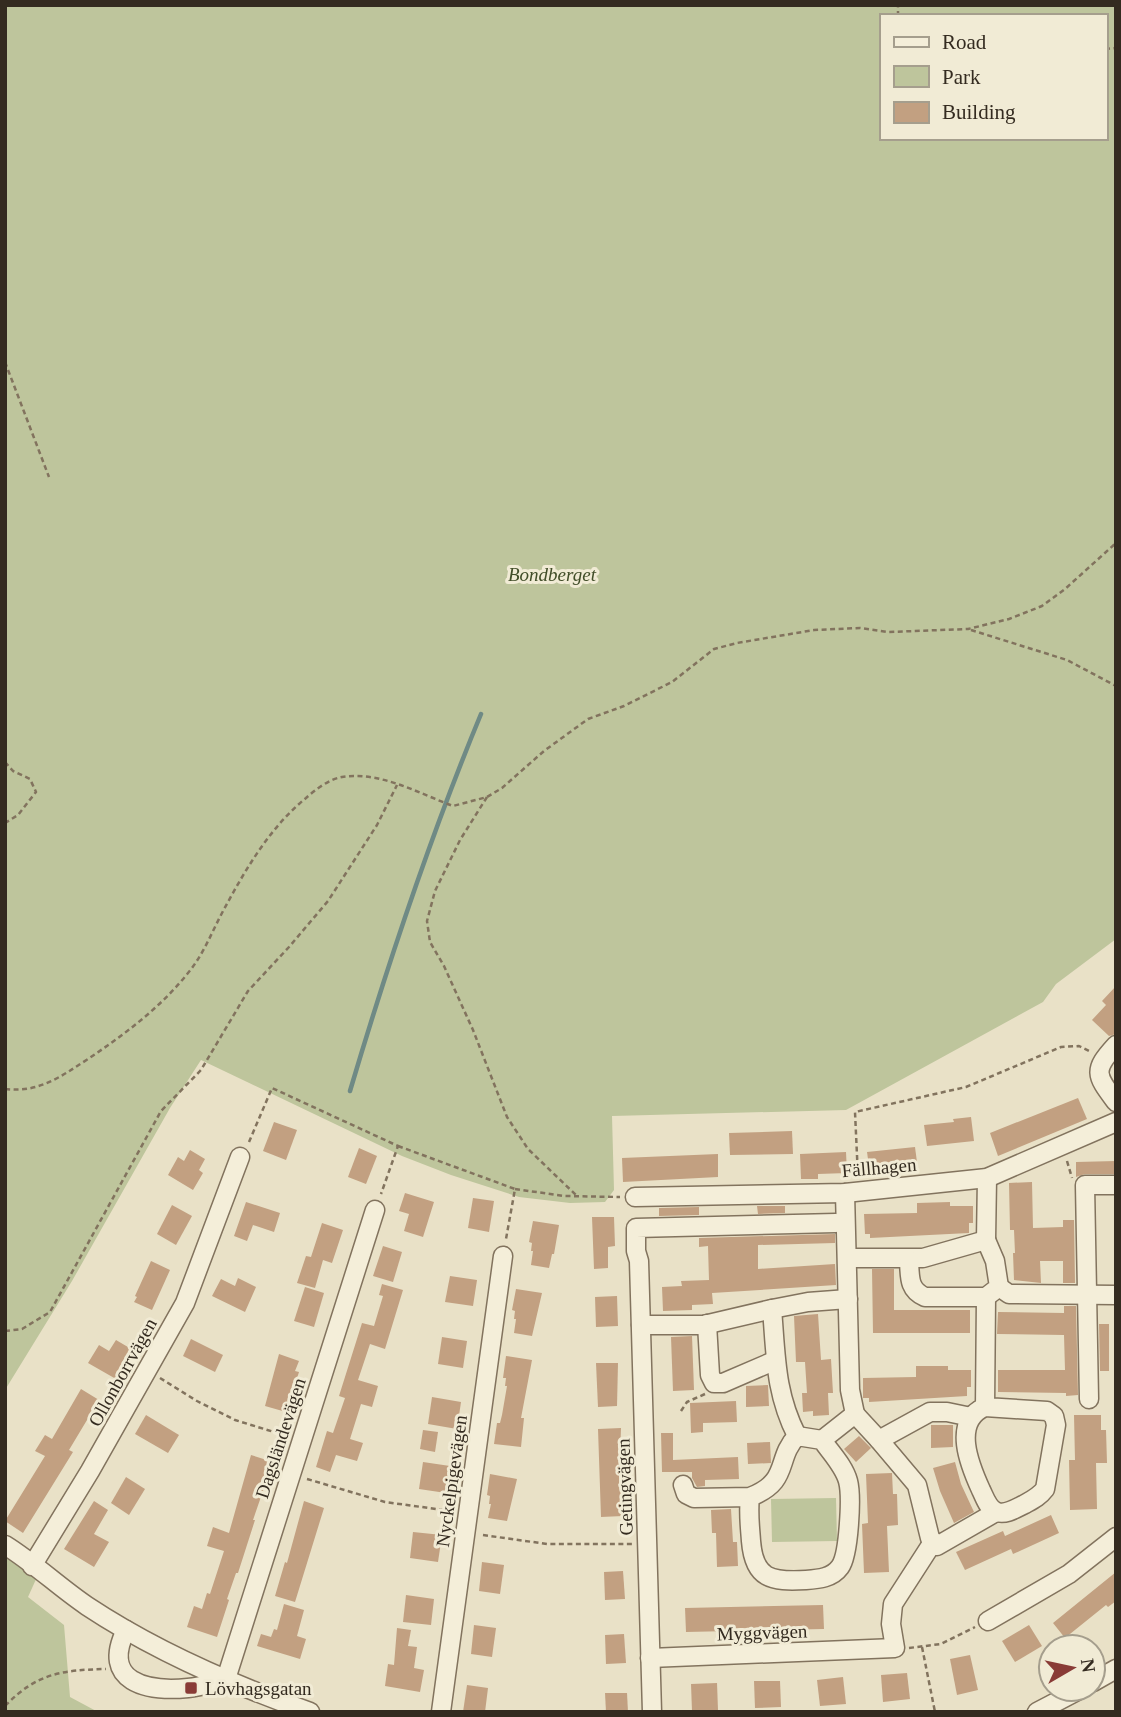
<svg xmlns="http://www.w3.org/2000/svg" width="1121" height="1717" font-family="'Times New Roman',serif">
	<style>
		.green { fill: #bec59c; fill-rule: evenodd }
		.lines { fill: none; stroke-linecap: round; stroke-linejoin: round }
		.stream { stroke: #6f8a85; stroke-width: 4.5 }
		.building { fill: #c2a081 }
		.minor-casing { stroke: #82735e; stroke-width: 21 }
		.path { stroke: #82735e; stroke-width: 2.5; stroke-dasharray: 5 3.5; stroke-linecap: butt }
		.minor { stroke: #f4eed9; stroke-width: 18 }
		.poi-dot { fill: #893b36; stroke: #f1ebd5; stroke-width: 2.5 }
		.labels { text-anchor: middle; stroke-width: 6; stroke-linejoin: round; paint-order: stroke }
		.park-label { font-size: 19px; font-style: italic; fill: #424e29; stroke: #f1ebd5 }
		.street-label { font-size: 19px; fill: #342b20; stroke: #f1ebd5 }
		.poi-label { font-size: 19px; fill: #342b20; stroke: #f1ebd5; text-anchor: start }
	</style>
	<rect width="100%" height="100%" fill="#e9e1c7"/>
	<!-- green -->
	<g class="green">
		<path d="M5 5H1116V939L1056 984 1043 1002 846 1110 612 1116 614 1190 605 1202 570 1203 519 1197 451 1175 402 1156 201 1060 170 1108 72 1281 5 1390ZM881 16H1105V138H881Z"/>
		<polygon points="836,1498 837,1541 772,1542 771,1499"/>
		<polygon points="5,1543 42,1566 28,1597 64,1625 70,1697 98,1712 5,1712"/>
	</g>
	<g class="lines">
		<!-- stream -->
		<path class="stream" d="M350 1091C388 963 430 837 481 714"/>
	</g>
	<!-- building -->
	<g class="building">
		<polygon points="1116,986 1116,1034 1109,1036 1092,1020 1106,1005 1102,1001"/>
		<polygon points="1078,1098 1087,1119 998,1156 990,1133"/>
		<polygon points="971,1117 974,1141 927,1146 924,1125 954,1122 953,1119"/>
		<polygon points="274,1122 297,1130 286,1160 263,1151"/>
		<polygon points="792,1131 793,1154 730,1155 729,1133"/>
		<polygon points="915,1147 918,1170 870,1173 867,1152"/>
		<polygon points="359,1148 377,1156 366,1184 348,1177"/>
		<polygon points="190,1150 205,1159 199,1170 203,1173 193,1190 168,1175 178,1157 184,1161"/>
		<polygon points="846,1152 847,1173 818,1174 818,1179 801,1179 800,1154"/>
		<polygon points="718,1154 718,1177 623,1182 622,1158"/>
		<polygon points="1116,1161 1116,1174 1085,1174 1076,1177 1076,1162"/>
		<polygon points="1032,1182 1033,1228 1063,1227 1063,1220 1074,1220 1075,1283 1063,1283 1063,1261 1040,1261 1041,1283 1014,1280 1013,1253 1015,1253 1014,1230 1010,1230 1009,1183"/>
		<polygon points="405,1193 434,1202 423,1237 404,1231 409,1214 399,1211"/>
		<polygon points="473,1198 494,1201 489,1232 468,1228"/>
		<polygon points="246,1202 280,1213 274,1232 253,1225 247,1241 234,1236"/>
		<polygon points="950,1202 950,1206 973,1206 973,1223 969,1223 969,1233 870,1238 870,1234 865,1234 864,1214 917,1213 917,1203"/>
		<polygon points="172,1205 192,1216 176,1245 157,1234"/>
		<polygon points="757,1206 785,1206 785,1213 758,1214"/>
		<polygon points="699,1207 699,1215 659,1216 659,1208"/>
		<polygon points="592,1217 614,1217 615,1246 608,1247 608,1268 594,1269"/>
		<polygon points="533,1221 559,1225 554,1254 552,1254 549,1268 531,1265 533,1251 531,1251 532,1243 529,1242"/>
		<polygon points="322,1223 343,1230 332,1263 323,1260 315,1288 297,1283 306,1256 311,1257"/>
		<polygon points="835,1234 835,1243 758,1245 758,1269 835,1264 836,1285 712,1293 713,1304 692,1305 692,1310 663,1311 662,1287 682,1286 681,1281 709,1280 708,1246 699,1247 699,1238"/>
		<polygon points="383,1246 402,1252 393,1282 373,1276"/>
		<polygon points="151,1261 170,1270 152,1310 134,1302 137,1297 135,1296"/>
		<polygon points="872,1269 894,1269 894,1310 970,1310 970,1333 873,1333"/>
		<polygon points="450,1276 477,1280 473,1306 445,1302"/>
		<polygon points="238,1278 256,1287 245,1312 212,1296 221,1279 235,1286"/>
		<polygon points="382,1284 403,1290 385,1349 370,1344 358,1380 378,1386 372,1407 361,1404 350,1439 363,1443 357,1461 336,1455 330,1472 316,1467 327,1431 333,1433 345,1398 339,1396 362,1323 374,1326 383,1296 379,1295"/>
		<polygon points="305,1287 324,1293 314,1327 294,1321"/>
		<polygon points="516,1289 542,1293 532,1336 514,1333 516,1319 514,1319 515,1311 512,1310"/>
		<polygon points="617,1296 618,1326 596,1327 595,1297"/>
		<polygon points="1064,1306 1076,1306 1078,1395 1066,1396 1066,1393 998,1392 998,1370 1065,1370 1064,1335 997,1334 998,1312 1064,1313"/>
		<polygon points="818,1314 821,1360 831,1359 833,1393 828,1393 829,1415 813,1416 813,1411 803,1412 802,1393 807,1393 805,1362 796,1362 794,1316"/>
		<polygon points="1099,1324 1109,1324 1109,1371 1100,1371"/>
		<polygon points="692,1336 694,1390 673,1391 671,1337"/>
		<polygon points="442,1337 467,1341 463,1368 438,1364"/>
		<polygon points="191,1339 223,1355 215,1372 183,1356"/>
		<polygon points="116,1340 133,1350 116,1379 88,1363 99,1345 109,1351"/>
		<polygon points="279,1354 299,1361 295,1371 299,1372 286,1412 265,1406"/>
		<polygon points="506,1356 532,1360 521,1418 524,1418 521,1447 494,1444 497,1423 500,1423 502,1415 507,1386 505,1386 506,1378 503,1378"/>
		<polygon points="596,1363 618,1363 617,1406 598,1407"/>
		<polygon points="916,1366 948,1366 948,1370 971,1370 971,1387 967,1387 967,1396 869,1402 869,1398 863,1398 863,1378 916,1377"/>
		<polygon points="768,1385 769,1406 746,1407 746,1386"/>
		<polygon points="81,1389 99,1400 69,1450 73,1452 23,1533 5,1521 45,1456 35,1451 45,1435 52,1439"/>
		<polygon points="432,1397 461,1402 457,1429 428,1424"/>
		<polygon points="736,1401 737,1422 703,1423 703,1432 691,1433 690,1403"/>
		<polygon points="146,1415 179,1435 168,1453 135,1434"/>
		<polygon points="1074,1415 1101,1415 1101,1430 1106,1430 1107,1463 1096,1463 1097,1509 1070,1510 1069,1460 1075,1460"/>
		<polygon points="931,1425 953,1425 953,1447 931,1448"/>
		<polygon points="621,1428 619,1487 623,1487 623,1516 601,1517 598,1429"/>
		<polygon points="423,1430 438,1432 435,1452 420,1449"/>
		<polygon points="661,1433 673,1433 673,1460 738,1457 739,1479 705,1480 705,1486 697,1487 692,1478 692,1472 662,1472"/>
		<polygon points="859,1436 871,1448 856,1462 844,1449"/>
		<polygon points="770,1442 771,1463 748,1464 747,1443"/>
		<polygon points="251,1455 273,1462 253,1520 255,1520 238,1573 236,1573 227,1599 229,1600 217,1637 187,1627 194,1606 202,1609 207,1593 210,1594 224,1551 207,1546 213,1527 229,1533"/>
		<polygon points="423,1462 450,1466 446,1493 419,1489"/>
		<polygon points="955,1462 961,1484 974,1512 954,1523 940,1491 933,1468"/>
		<polygon points="892,1473 893,1494 897,1494 898,1525 887,1526 889,1572 864,1573 862,1524 868,1523 866,1474"/>
		<polygon points="490,1474 517,1479 507,1521 488,1518 491,1504 489,1504 490,1496 487,1495"/>
		<polygon points="126,1477 145,1489 129,1515 111,1503"/>
		<polygon points="94,1501 108,1510 94,1534 109,1542 94,1567 64,1549"/>
		<polygon points="304,1501 324,1508 295,1602 275,1596 285,1562 287,1563"/>
		<polygon points="731,1509 733,1542 737,1542 738,1566 717,1567 716,1533 712,1533 711,1510"/>
		<polygon points="1051,1515 1059,1533 1013,1554 1011,1549 965,1570 956,1552 1003,1531 1005,1536"/>
		<polygon points="413,1532 442,1535 438,1562 410,1558"/>
		<polygon points="482,1562 504,1565 500,1594 479,1591"/>
		<polygon points="623,1571 625,1599 605,1600 604,1572"/>
		<polygon points="1116,1572 1116,1601 1108,1607 1106,1605 1065,1638 1053,1623"/>
		<polygon points="406,1595 434,1599 431,1625 403,1622"/>
		<polygon points="284,1604 304,1610 297,1636 306,1639 300,1659 257,1646 261,1634 271,1637 274,1629 277,1630"/>
		<polygon points="823,1605 824,1629 686,1632 685,1608"/>
		<polygon points="474,1625 496,1628 492,1657 471,1654"/>
		<polygon points="1029,1625 1042,1646 1015,1662 1002,1641"/>
		<polygon points="397,1628 411,1630 408,1646 417,1647 414,1668 424,1670 420,1692 385,1686 388,1664 394,1665"/>
		<polygon points="624,1634 626,1663 606,1664 605,1635"/>
		<polygon points="970,1655 978,1690 957,1695 950,1659"/>
		<polygon points="907,1673 910,1699 883,1702 881,1675"/>
		<polygon points="843,1677 846,1704 820,1706 817,1680"/>
		<polygon points="754,1681 780,1681 781,1707 755,1708"/>
		<polygon points="717,1683 718,1710 692,1711 691,1684"/>
		<polygon points="467,1685 488,1688 485,1712 463,1712"/>
		<polygon points="605,1693 627,1693 628,1712 606,1712"/>
	</g>
	<g class="lines">
		<defs>
			<g id="minor">
				<path d="M1116 1045C1092 1071 1096 1075 1116 1102"/>
				<polyline points="635,1197 845,1193 987,1178 1116,1122"/>
				<polyline points="848,1258 923,1258 986,1240 987,1178"/>
				<path d="M909 1260C910 1276 908 1290 925 1297H986L999 1287 995 1261 986 1240"/>
				<polyline points="999,1287 1009,1294 1116,1295"/>
				<polyline points="772,1309 808,1302 848,1299"/>
				<polyline points="707,1324 710,1375 714,1383 723,1383 774,1361"/>
				<path d="M641 1325H704L772 1309C776 1356 775 1393 797 1436"/>
				<polyline points="1089,1399 1085,1185 1116,1185"/>
				<path d="M985 1407 1047 1411 1054 1416 1056 1425 1045 1489C1039 1497 1032 1500 1023 1505 1015 1509 1005 1515 997 1512 988 1509 985 1498 981 1490 970 1466 951 1421 985 1407L986 1297"/>
				<polyline points="855,1414 879,1440 930,1412 947,1412 971,1417"/>
				<polyline points="822,1440 855,1414 850,1390 845,1193"/>
				<polyline points="879,1440 917,1485 930,1538 937,1546 996,1512"/>
				<path d="M683 1485 686 1494 694 1498 750 1497C748 1512 750 1526 751 1541 754 1579 771 1582 806 1580 819 1579 832 1578 840 1567 849 1555 852 1496 848 1481 844 1466 831 1453 822 1440L797 1436C775 1459 791 1481 750 1497"/>
				<path d="M5 1545C34 1563 59 1587 87 1606 155 1651 233 1685 310 1712"/>
				<polyline points="32,1566 90,1471 185,1303 240,1157"/>
				<polyline points="988,1621 1069,1574 1116,1537"/>
				<path d="M126 1630C100 1682 147 1692 188 1688 201 1687 214 1682 226 1679"/>
				<polyline points="650,1658 895,1648 891,1624 893,1604 933,1542"/>
				<polyline points="226,1679 375,1210"/>
				<polyline points="1093,1682 1116,1669"/>
				<polyline points="441,1712 503,1256"/>
				<polyline points="652,1712 639,1261 636,1251 636,1228 836,1223"/>
				<polyline points="1037,1712 1081,1689"/>
			</g>
		</defs>
		<!-- minor casing -->
		<use href="#minor" class="minor-casing"/>
		<!-- path -->
		<g class="path">
			<polyline points="898,16 898,5"/>
			<polyline points="1105,49 1116,48"/>
			<polyline points="5,362 49,477"/>
			<polyline points="971,630 1067,660 1116,686"/>
			<polyline points="5,762 13,771 30,779 36,792 18,815 5,823"/>
			<polyline points="487,797 460,840 435,891 427,921 430,942 444,966 473,1030 507,1117 528,1149 577,1196"/>
			<path d="M5 1089C39 1093 60 1077 88 1059 125 1034 160 1008 188 973 203 955 211 934 222 913 244 872 269 828 306 798 315 790 329 779 342 777 380 771 418 793 453 806L487 797 502 788 544 751 588 719 624 706 672 682 714 649 737 643 814 630 860 628 888 632 968 629 1009 619 1042 606 1065 589 1116 543"/>
			<polyline points="249,1142 272,1088 398,1146 381,1194"/>
			<polyline points="398,1146 515,1189 506,1239"/>
			<polyline points="1067,1161 1072,1178"/>
			<polyline points="858,1177 855,1112 966,1087 1061,1047 1079,1046 1089,1051"/>
			<polyline points="515,1189 564,1196 620,1197"/>
			<polyline points="5,1331 22,1329 50,1312 161,1111 201,1070 248,991 289,947 328,901 377,825 397,785"/>
			<polyline points="160,1378 197,1401 235,1420 287,1436"/>
			<polyline points="681,1411 687,1402 705,1394"/>
			<polyline points="307,1479 385,1502 451,1511"/>
			<polyline points="483,1535 547,1544 633,1544"/>
			<polyline points="922,1647 935,1712"/>
			<polyline points="909,1648 941,1644 975,1627"/>
			<path d="M5 1706C37 1673 62 1670 106 1669"/>
		</g>
		<!-- minor -->
		<use href="#minor" class="minor"/>
	</g>
	<!-- markers -->
	<rect class="poi-dot" x="184" y="1681" width="14" height="14" rx="3.5"/>
	<g class="labels">
		<!-- park labels -->
		<g class="park-label">
			<text x="552" y="581">Bondberget</text>
		</g>
		<!-- street labels -->
		<g class="street-label">
			<text transform="translate(879 1167) rotate(-5)" y="7">Fällhagen</text>
			<text transform="translate(122 1372) rotate(-61)" y="7">Ollonborrvägen</text>
			<text transform="translate(280 1438) rotate(-72)" y="7">Dagsländevägen</text>
			<text transform="translate(451 1481) rotate(-82)" y="7">Nyckelpigevägen</text>
			<text transform="translate(624 1487) rotate(-92)" y="7">Getingvägen</text>
			<text transform="translate(762 1632) rotate(-2)" y="7">Myggvägen</text>
		</g>
		<!-- poi labels -->
		<g class="poi-label">
			<text x="205" y="1695">Lövhagsgatan</text>
		</g>
	</g>
	<!-- border -->
	<rect width="1121" height="1717" fill="none" stroke="#342b20" stroke-width="14"/>
	<!-- legend -->
	<rect x="880" y="14" width="228" height="126" fill="#f1ebd5" stroke="#a59e8d" stroke-width="2"/>
	<rect x="894" y="37" width="35" height="10" fill="#f4eed9" stroke="#a59e8d" stroke-width="2"/>
	<text x="942" y="49" font-size="21" fill="#342b20">Road</text>
	<rect x="894" y="66" width="35" height="21" fill="#bec59c" stroke="#a59e8d" stroke-width="2"/>
	<text x="942" y="84" font-size="21" fill="#342b20">Park</text>
	<rect x="894" y="102" width="35" height="21" fill="#c2a081" stroke="#a59e8d" stroke-width="2"/>
	<text x="942" y="119" font-size="21" fill="#342b20">Building</text>
	<!-- north arrow -->
	<g transform="translate(1072 1668) rotate(81)"><circle r="33" fill="#f1ebd5" stroke="#a59e8d" stroke-width="2"/>
	<path d="M0-5L12 26L0 18L-12 26Z" fill="#893b36"/>
	<text y="-10" font-size="19" font-weight="bold" text-anchor="middle" fill="#342b20">N</text>
	</g>
</svg>
